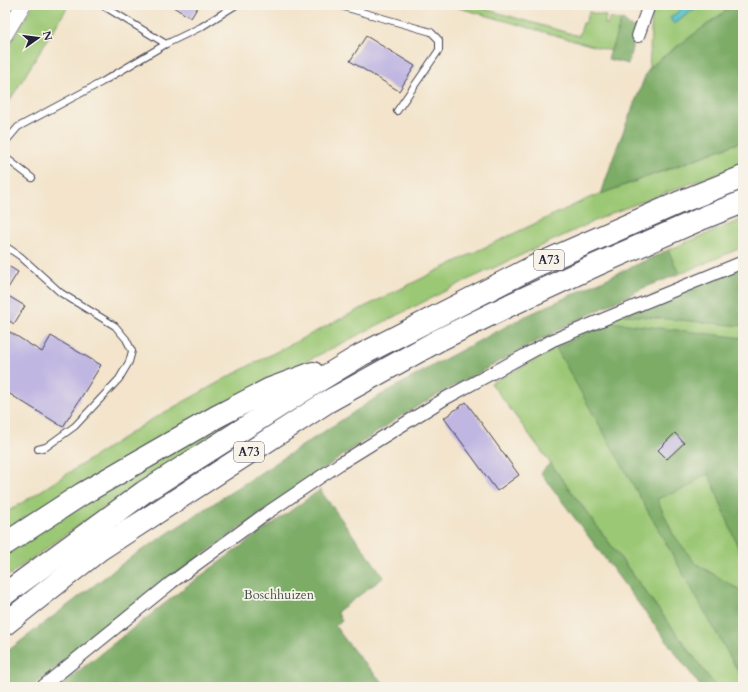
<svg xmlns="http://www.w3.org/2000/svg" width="748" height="692" font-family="Cardo,serif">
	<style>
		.green { fill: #9bc875; stroke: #5e7558 }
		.forest { fill: #7cac66; stroke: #4f6750 }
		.water { fill: #55c3ca; stroke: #3c7282 }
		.building { fill: #bfb6e2 }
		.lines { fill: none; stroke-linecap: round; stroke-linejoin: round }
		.service-casing { stroke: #413f51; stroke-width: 8 }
		.minor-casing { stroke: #413f51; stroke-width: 14 }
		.tertiary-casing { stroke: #413f51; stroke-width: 16 }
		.motorway-casing { stroke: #413f51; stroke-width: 24 }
		.service { stroke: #fff; stroke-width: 6 }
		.minor { stroke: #fff; stroke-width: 12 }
		.tertiary { stroke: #fff; stroke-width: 15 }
		.motorway { stroke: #fff; stroke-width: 22 }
		.labels { text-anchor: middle; stroke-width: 3.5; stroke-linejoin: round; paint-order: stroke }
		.shield { fill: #f7f3e8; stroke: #62616f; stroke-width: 1 }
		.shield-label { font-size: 12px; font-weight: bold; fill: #22223b }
		.park-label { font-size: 13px; fill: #46544c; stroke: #f7f3e8 }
	</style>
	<rect width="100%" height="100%" fill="#f7f3e8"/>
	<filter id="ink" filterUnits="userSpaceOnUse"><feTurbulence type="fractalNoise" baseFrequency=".025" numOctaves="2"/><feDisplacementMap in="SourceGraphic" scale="8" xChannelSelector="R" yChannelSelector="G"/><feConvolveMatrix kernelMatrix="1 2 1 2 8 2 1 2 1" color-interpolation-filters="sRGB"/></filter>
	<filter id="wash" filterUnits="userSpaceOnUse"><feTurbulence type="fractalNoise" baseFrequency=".012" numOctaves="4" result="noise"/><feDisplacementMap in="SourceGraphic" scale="16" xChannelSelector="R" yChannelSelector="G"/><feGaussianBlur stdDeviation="0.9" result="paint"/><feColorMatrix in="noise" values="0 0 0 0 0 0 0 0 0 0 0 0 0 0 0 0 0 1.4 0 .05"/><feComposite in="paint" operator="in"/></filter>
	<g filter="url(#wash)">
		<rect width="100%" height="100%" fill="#f3e4cb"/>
		<!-- green -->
		<g class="green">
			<polygon points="33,5 69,5 5,108 5,52"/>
			<polygon points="449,5 471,5 579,36 583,23 585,23 589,12 606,16 605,24 608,24 609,18 621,21 611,51"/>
			<polygon points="655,5 687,5 670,18 674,24 700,5 734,5 660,59 649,69 652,14"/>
			<polygon points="743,141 743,164 612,213 461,283 212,409 5,529 5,513 25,501 149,421 239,371 344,317 479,250 589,198 680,165"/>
			<polygon points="743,219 743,247 679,274 668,250"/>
			<polygon points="743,259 743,687 716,687 491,383 550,352 543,339"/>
			<polygon points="296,381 122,495 5,578 5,548"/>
		</g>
		<!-- forest -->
		<g class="forest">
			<polygon points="734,5 743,5 743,141 601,194 616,150 646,74 649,69 660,59"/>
			<polygon points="623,20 636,31 628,64 608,59 621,21"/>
			<polygon points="668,250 679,274 641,289 564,327 439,394 401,416 352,449 174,575 32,687 5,687 5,653 130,558 374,399 443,360 524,317"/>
			<polygon points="743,264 743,326 625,315"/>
			<polygon points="610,322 743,338 743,560 709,474 700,477 691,486 657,499 673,534 695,563 743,592 743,680 556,348"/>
			<polygon points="550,463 716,687 701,687 541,473"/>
			<path d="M320 490 384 577 337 612 342 620 335 626C351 648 368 669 388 687H58L187 586 251 539Z"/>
		</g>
		<!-- water -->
		<polygon class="water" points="687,5 699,5 674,24 670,18"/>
		<g id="blocks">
			<!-- building -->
			<g class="building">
				<polygon points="170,5 199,5 191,18"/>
				<polygon points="366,36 415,66 399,91 350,61"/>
				<polygon points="5,264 18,272 5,293"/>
				<polygon points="5,294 25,306 14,324 5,318"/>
				<polygon points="10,332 42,352 51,336 101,365 63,427 5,391 5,339"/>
				<polygon points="466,402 519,475 497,491 444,418"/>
				<polygon points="675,433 684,443 667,459 658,450"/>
			</g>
		</g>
	</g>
	<g filter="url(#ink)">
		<use href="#blocks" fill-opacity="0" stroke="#413f51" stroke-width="1"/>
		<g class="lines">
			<defs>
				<g id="service">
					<polyline points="102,5 166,44"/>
					<polyline points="337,5 431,32 439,40 439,50 397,111"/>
					<polyline points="5,145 7,140 18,127 102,82 166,44 201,27 236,5"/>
					<polyline points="5,156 6,158 32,178"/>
					<polyline points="5,246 20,256 61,293 115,326 126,339 132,351 129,362 119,379 75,426 46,447 38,449"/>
				</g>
				<g id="minor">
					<polyline points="638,36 649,5"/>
					<polyline points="42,687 172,582 261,517 341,463 446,398 553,340 743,262"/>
				</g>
				<polyline id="tertiary" points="5,35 23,5"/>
				<g id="motorway">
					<polyline points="5,544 82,494 216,417 270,389 313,373"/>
					<polyline points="5,594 144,492 323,378 361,355 535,266 678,203 743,177"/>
					<polyline points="5,624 99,550 327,402 439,340 510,305 596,265 703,218 743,202"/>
				</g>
			</defs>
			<!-- service casing -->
			<use href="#service" class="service-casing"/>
			<!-- minor casing -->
			<use href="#minor" class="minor-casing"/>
			<!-- tertiary casing -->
			<use href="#tertiary" class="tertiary-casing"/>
			<!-- motorway casing -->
			<use href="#motorway" class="motorway-casing"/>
			<!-- service -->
			<use href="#service" class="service"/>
			<!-- minor -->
			<use href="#minor" class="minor"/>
			<!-- tertiary -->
			<use href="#tertiary" class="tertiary"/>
			<!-- motorway -->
			<use href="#motorway" class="motorway"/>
		</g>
	</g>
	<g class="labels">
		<!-- shield labels -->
		<g class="shield">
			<rect x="534" y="250" width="30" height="20" rx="3"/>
			<rect x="234" y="442" width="30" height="20" rx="3"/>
		</g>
		<g class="shield-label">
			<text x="549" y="264">A73</text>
			<text x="249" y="456">A73</text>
		</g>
		<!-- park labels -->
		<g class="park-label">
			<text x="279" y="599">Boschhuizen</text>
		</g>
	</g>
	<!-- margin -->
	<rect width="748" height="692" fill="none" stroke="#f7f3e8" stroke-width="20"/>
	<!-- north arrow -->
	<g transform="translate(38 38) rotate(76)" stroke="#f7f3e8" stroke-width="3" paint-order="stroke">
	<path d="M0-3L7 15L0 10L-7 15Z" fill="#22223b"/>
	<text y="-6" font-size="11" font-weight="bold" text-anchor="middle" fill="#22223b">N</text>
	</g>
</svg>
